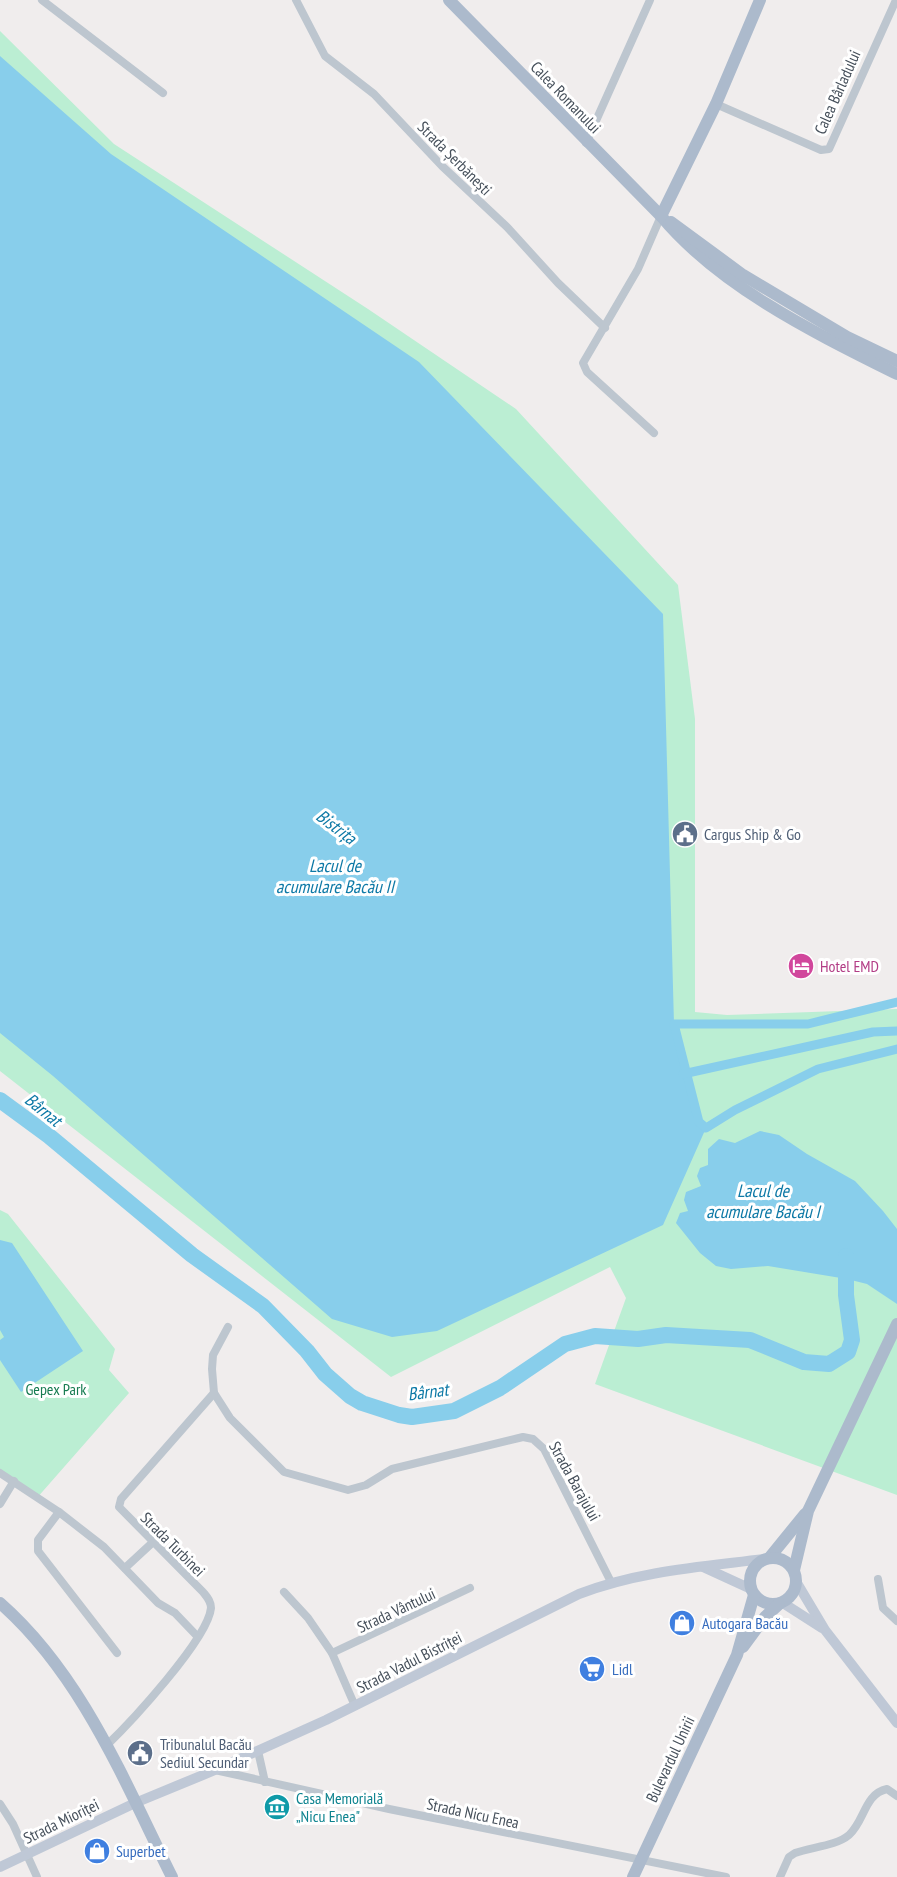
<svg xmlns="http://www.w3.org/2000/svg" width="897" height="1877" font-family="'PT Sans Narrow',sans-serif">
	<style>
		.green { fill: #bbeed3 }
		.water { fill: #88ceeb }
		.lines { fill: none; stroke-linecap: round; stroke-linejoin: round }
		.canal { stroke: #88ceeb; stroke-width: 9 }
		.river { stroke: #88ceeb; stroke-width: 16 }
		.street { stroke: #bdc6cf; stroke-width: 8 }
		.secondary { stroke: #bfc8d6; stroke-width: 10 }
		.primary { stroke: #acbacc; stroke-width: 12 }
		.labels { text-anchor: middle; stroke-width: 6; stroke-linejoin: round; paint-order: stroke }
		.street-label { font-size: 16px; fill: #454f5a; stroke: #fff }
		.service-label { font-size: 16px; fill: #4e5e75; stroke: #fff; text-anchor: start }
		.hotel-label { font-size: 16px; fill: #b23c85; stroke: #fff; text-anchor: start }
		.park-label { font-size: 16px; fill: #177b51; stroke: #fff }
		.shop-label { font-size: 16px; fill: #366cbe; stroke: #fff; text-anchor: start }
		.culture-label { font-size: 16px; fill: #0d838f; stroke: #fff; text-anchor: start }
		.water-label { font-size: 18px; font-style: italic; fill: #0d79a6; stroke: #fff }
	</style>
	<rect width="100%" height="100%" fill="#f0eded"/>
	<!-- green -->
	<g class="green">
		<polygon points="0,31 114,144 368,309 516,409 678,585 695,719 695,1012 727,1015 897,1009 897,1495 595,1384 626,1298 610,1267 391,1377 0,1071"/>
		<polygon points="0,1210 8,1214 115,1349 109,1370 129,1393 36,1499 0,1473"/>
	</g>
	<!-- water -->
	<g class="water">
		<polygon points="0,56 111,154 419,362 663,614 674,1024 698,1123 706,1128 663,1225 437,1331 392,1337 332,1319 53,1076 0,1033"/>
		<polygon points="760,1131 779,1135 807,1154 855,1181 883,1211 897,1229 897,1304 867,1284 847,1279 768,1266 731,1269 716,1266 700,1253 676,1223 680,1213 688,1211 684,1200 686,1192 701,1186 697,1176 700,1168 708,1165 708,1149 719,1139 735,1143"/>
		<polygon points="0,1240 12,1243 83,1351 21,1392 0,1360 0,1340 4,1337 0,1330"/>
	</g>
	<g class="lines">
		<!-- canal -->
		<g class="canal">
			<polyline points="897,1002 808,1024 674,1024 699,1122 706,1128 735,1110 818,1069 897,1049"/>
			<polyline points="683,1074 873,1032 897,1031"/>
		</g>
		<!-- river -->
		<polyline class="river" points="0,1100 49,1136 192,1255 263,1306 307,1351 325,1374 350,1396 362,1403 399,1415 412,1417 454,1411 500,1388 565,1344 595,1336 638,1339 666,1335 750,1340 804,1362 829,1364 848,1352 852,1340 846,1295 846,1256"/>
		<!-- street -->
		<g class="street">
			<polyline points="42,0 163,93"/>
			<polyline points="296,0 325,56 374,94 442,166 507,227 558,283 605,328"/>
			<polyline points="716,104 821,150 829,149 896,0"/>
			<polyline points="586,143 650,0"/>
			<polyline points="654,433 587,372 583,363 638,269 661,216"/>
			<polyline points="228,1327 213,1355 212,1369 214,1393 230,1418 284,1472 348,1490 366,1485 392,1469 523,1437 533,1439 544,1449 611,1582"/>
			<polyline points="0,1473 59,1512 104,1547 158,1603 175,1613 197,1636"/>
			<polyline points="0,1504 14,1481"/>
			<polyline points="59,1512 38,1540 38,1551 117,1653"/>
			<polyline points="125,1568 152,1543"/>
			<polyline points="878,1579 883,1608 897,1621"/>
			<polyline points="284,1592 308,1618 332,1653"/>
			<polyline points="355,1706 332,1653 470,1588"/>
			<path d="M106 1746C130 1723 208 1639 211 1608 211 1601 207 1597 203 1592L119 1507 121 1499 214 1393"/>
			<polyline points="258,1751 265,1782"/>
			<polyline points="215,1770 389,1809 726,1877"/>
			<polyline points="0,1804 13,1824 37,1877"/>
			<path d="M780 1877 789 1857 795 1853C811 1847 836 1846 849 1835 865 1821 864 1794 887 1789L897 1796"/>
		</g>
		<!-- secondary -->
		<g class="secondary">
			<polyline points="703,1567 751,1589"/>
			<polyline points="797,1583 825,1630 897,1723"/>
			<polyline points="783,1603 822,1628"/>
			<path d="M0 1867 135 1803 215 1770 326 1720 579 1594C639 1571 701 1567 764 1559"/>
		</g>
		<!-- primary -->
		<g class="primary">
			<path d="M449 0 661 216C720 287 815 333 897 374"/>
			<polyline points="661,216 716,104 760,0"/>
			<polyline points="671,222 743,275 847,337 897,361"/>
			<polyline points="770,1557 805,1514"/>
			<circle cx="773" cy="1581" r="23"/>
			<polyline points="794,1570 808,1511 897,1324"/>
			<path d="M0 1603C82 1675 124 1781 172 1877"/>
			<polyline points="743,1647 765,1617 779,1604"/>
			<polyline points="633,1877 737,1655 754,1595"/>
		</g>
	</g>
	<!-- icons -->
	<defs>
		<symbol id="civic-disc" viewBox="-11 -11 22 22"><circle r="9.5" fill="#5c6f8a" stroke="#fff"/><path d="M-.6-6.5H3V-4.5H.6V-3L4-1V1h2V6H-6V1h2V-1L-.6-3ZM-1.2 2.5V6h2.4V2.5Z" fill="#fff"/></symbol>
		<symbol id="hotel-disc" viewBox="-11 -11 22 22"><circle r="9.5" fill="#d1479c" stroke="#fff"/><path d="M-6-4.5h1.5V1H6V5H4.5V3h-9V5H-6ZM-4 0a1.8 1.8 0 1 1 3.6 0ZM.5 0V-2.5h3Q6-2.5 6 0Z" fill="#fff"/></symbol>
		<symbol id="shop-disc" viewBox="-11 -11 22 22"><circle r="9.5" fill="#3f7fe0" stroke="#fff"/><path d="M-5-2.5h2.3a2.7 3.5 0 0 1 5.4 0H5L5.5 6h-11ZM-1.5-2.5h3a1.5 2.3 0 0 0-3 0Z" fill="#fff"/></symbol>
		<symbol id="supermarket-disc" viewBox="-11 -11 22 22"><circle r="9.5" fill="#3f7fe0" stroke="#fff"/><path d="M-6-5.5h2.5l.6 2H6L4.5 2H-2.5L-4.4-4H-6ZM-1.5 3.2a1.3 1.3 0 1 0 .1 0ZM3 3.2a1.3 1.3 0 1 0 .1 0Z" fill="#fff"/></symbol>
		<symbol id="museum-disc" viewBox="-11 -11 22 22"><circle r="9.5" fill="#0f9aa8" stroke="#fff"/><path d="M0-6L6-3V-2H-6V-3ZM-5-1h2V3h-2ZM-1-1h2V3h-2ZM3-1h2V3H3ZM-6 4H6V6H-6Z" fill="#fff"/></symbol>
	</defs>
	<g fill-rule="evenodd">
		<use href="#civic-disc" x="670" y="819" width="30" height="30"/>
		<use href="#hotel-disc" x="786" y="951" width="30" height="30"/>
		<use href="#shop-disc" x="667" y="1608" width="30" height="30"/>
		<use href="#supermarket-disc" x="577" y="1654" width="30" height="30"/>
		<use href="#civic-disc" x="125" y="1738" width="30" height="30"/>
		<use href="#museum-disc" x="262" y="1792" width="30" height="30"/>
		<use href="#shop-disc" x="82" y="1836" width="30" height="30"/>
	</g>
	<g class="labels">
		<!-- street labels -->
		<g class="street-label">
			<text transform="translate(837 92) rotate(-66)" y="6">Calea Bârladului</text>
			<text transform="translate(566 97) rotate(46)" y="6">Calea Romanului</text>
			<text transform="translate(455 158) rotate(45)" y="6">Strada Șerbănești</text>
			<text transform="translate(575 1481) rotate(61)" y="6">Strada Barajului</text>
			<text transform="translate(173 1544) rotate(45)" y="6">Strada Turbinei</text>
			<text transform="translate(396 1610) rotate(-25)" y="6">Strada Vântului</text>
			<text transform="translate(409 1662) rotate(-27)" y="6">Strada Vadul Bistriței</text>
			<text transform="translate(670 1759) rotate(-65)" y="6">Bulevardul Unirii</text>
			<text transform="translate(473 1813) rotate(12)" y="6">Strada Nicu Enea</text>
			<text transform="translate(61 1821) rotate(-26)" y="6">Strada Mioriței</text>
		</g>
		<!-- service labels -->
		<g class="service-label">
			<text x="704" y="840">Cargus Ship &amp; Go</text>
			<text x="160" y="1750">Tribunalul Bacău<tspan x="160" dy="18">Sediul Secundar</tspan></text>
		</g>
		<!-- hotel labels -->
		<g class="hotel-label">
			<text x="820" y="972">Hotel EMD</text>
		</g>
		<!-- park labels -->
		<g class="park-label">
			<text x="56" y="1395">Gepex Park</text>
		</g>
		<!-- shop labels -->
		<g class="shop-label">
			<text x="702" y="1629">Autogara Bacău</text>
			<text x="612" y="1675">Lidl</text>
			<text x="116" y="1857">Superbet</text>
		</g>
		<!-- culture labels -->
		<g class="culture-label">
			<text x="296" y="1804">Casa Memorială<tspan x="296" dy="18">„Nicu Enea"</tspan></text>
		</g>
		<!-- water labels -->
		<g class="water-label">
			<text transform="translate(336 827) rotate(37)" y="6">Bistrița</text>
			<text x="335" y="872">Lacul de<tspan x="335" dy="21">acumulare Bacău II</tspan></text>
			<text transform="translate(43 1110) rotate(39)" y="6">Bârnat</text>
			<text x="763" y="1197">Lacul de<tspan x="763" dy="21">acumulare Bacău I</tspan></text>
			<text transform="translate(428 1392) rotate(-7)" y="6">Bârnat</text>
		</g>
	</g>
</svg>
